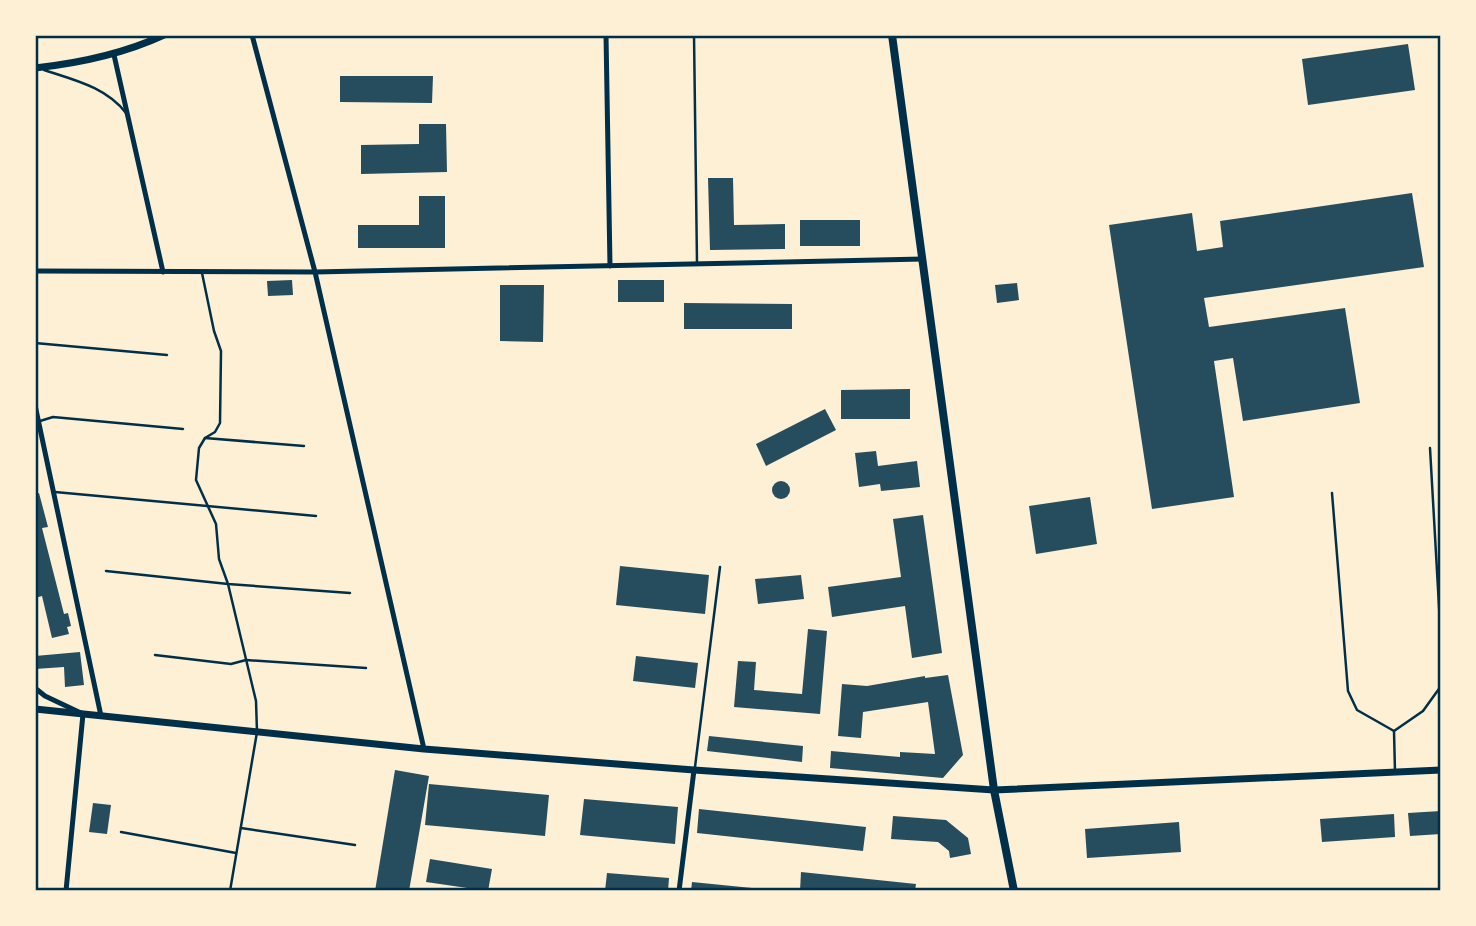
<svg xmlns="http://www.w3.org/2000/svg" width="1476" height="926" font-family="Mulish,sans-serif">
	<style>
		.building { fill: #264d5e }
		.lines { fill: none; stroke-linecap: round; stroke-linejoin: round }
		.service { stroke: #003049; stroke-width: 2.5 }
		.minor { stroke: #003049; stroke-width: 5 }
		.tertiary { stroke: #003049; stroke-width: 7 }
		.secondary { stroke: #003049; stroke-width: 8 }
		.neatline { fill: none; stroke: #003049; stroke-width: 2.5 }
	</style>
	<rect width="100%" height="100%" fill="#fdf0d5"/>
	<!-- building -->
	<g class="building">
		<polygon points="1408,44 1415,90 1308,105 1302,59"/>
		<polygon points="340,76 433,76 432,103 340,102"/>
		<polygon points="419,124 446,124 447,172 361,174 361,145 419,144"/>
		<polygon points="708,178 733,178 734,225 785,224 785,249 710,250"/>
		<polygon points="1412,193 1424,267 1204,298 1209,327 1345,308 1360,403 1243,421 1233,358 1214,361 1234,497 1152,509 1109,225 1192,213 1197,251 1223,247 1220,221"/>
		<polygon points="419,196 445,196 445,248 358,248 358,225 419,225"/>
		<rect x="800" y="220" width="60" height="26"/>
		<polygon points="292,280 293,295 268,296 267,281"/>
		<rect x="618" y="280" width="46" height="22"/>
		<polygon points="1017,283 1019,300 997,303 995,285"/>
		<polygon points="500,285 544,285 543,342 500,341"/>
		<polygon points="684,303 792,304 792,329 684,329"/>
		<polygon points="910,389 910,419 841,419 841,390"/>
		<polygon points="825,409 836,430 766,466 756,444"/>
		<polygon points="876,451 878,466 917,461 920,487 881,491 880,484 859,487 855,453"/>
		<circle cx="781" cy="490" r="9"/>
		<polygon points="39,493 48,527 42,528 64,614 68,613 71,626 67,627 69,634 52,638 42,596 35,598 35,494"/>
		<polygon points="1090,497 1097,544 1036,554 1029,506"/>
		<polygon points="923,515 942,653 912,658 905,606 832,617 828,587 901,577 893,519"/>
		<polygon points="620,566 709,575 705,614 616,605"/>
		<polygon points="801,575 804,599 758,604 755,579"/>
		<polygon points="808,629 827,631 820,714 734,707 738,661 756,662 754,690 802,694"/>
		<polygon points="80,652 84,685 65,687 64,667 35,669 35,656"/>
		<polygon points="636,656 698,663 695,688 633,681"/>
		<polygon points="948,675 963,755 943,778 830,768 831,751 900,757 900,752 935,754 928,702 863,712 861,738 838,736 842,684 867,686 925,676 925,678"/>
		<polygon points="709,736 803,746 802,762 707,751"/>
		<polygon points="395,770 429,776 409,891 375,891"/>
		<polygon points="429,784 549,795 545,836 425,825"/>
		<polygon points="584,799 678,807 675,844 580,835"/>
		<polygon points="93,803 111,805 107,834 89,832"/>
		<polygon points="699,809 866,827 863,851 697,833"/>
		<polygon points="1441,811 1441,834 1410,836 1408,813"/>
		<polygon points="1394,814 1395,837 1322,842 1320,819"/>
		<polygon points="893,816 946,820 968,838 971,854 950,858 949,851 938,842 891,839"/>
		<polygon points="1179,822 1181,852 1087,858 1085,829"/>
		<polygon points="430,859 492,869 488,891 426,882"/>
		<polygon points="801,872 916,884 915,891 800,891"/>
		<polygon points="607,873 669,878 668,891 605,891"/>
		<polygon points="692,882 762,889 762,891 691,891"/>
	</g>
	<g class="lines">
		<!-- service -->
		<g class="service">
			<polyline points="694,35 697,263"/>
			<path d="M44 70C74 80 106 87 126 113"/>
			<polyline points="202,273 214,331 221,351 220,423 215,432 205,438 199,448 196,480 216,524 219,559 228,584 256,701 257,732 230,891"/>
			<polyline points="35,343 167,355"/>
			<polyline points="40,421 53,417 183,429"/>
			<polyline points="205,438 304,446"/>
			<polyline points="1430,448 1440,624"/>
			<polyline points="55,492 316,516"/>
			<polyline points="1332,493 1348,691 1357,710 1394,731"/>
			<polyline points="106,571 228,584 350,593"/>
			<polyline points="1440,624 1441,662"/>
			<polyline points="155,655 231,664 246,660 366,668"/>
			<polyline points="695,767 720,567"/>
			<polyline points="1395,772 1394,731 1423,711 1441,686"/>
			<polyline points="241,828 355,845"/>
			<polyline points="121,832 236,853"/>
		</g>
		<!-- minor -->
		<g class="minor">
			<polyline points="252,35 315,272 424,749"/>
			<polyline points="606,35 610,266"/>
			<polyline points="114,55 163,272"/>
			<polyline points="35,271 315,272 923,259"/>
			<polyline points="35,405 101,716"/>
			<polyline points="35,688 45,696 83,714 66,891"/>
			<polyline points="679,891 694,770"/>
		</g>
		<!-- tertiary -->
		<g class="tertiary">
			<path d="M35 68C81 63 123 54 164 35"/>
			<polyline points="35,709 424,749 694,770 994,790 1441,770"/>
		</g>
		<!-- secondary -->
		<polyline class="secondary" points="892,35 994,790 1014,891"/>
	</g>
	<!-- border -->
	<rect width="1476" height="926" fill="none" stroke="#fdf0d5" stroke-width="74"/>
	<rect x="37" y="37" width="1402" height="852" class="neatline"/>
</svg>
